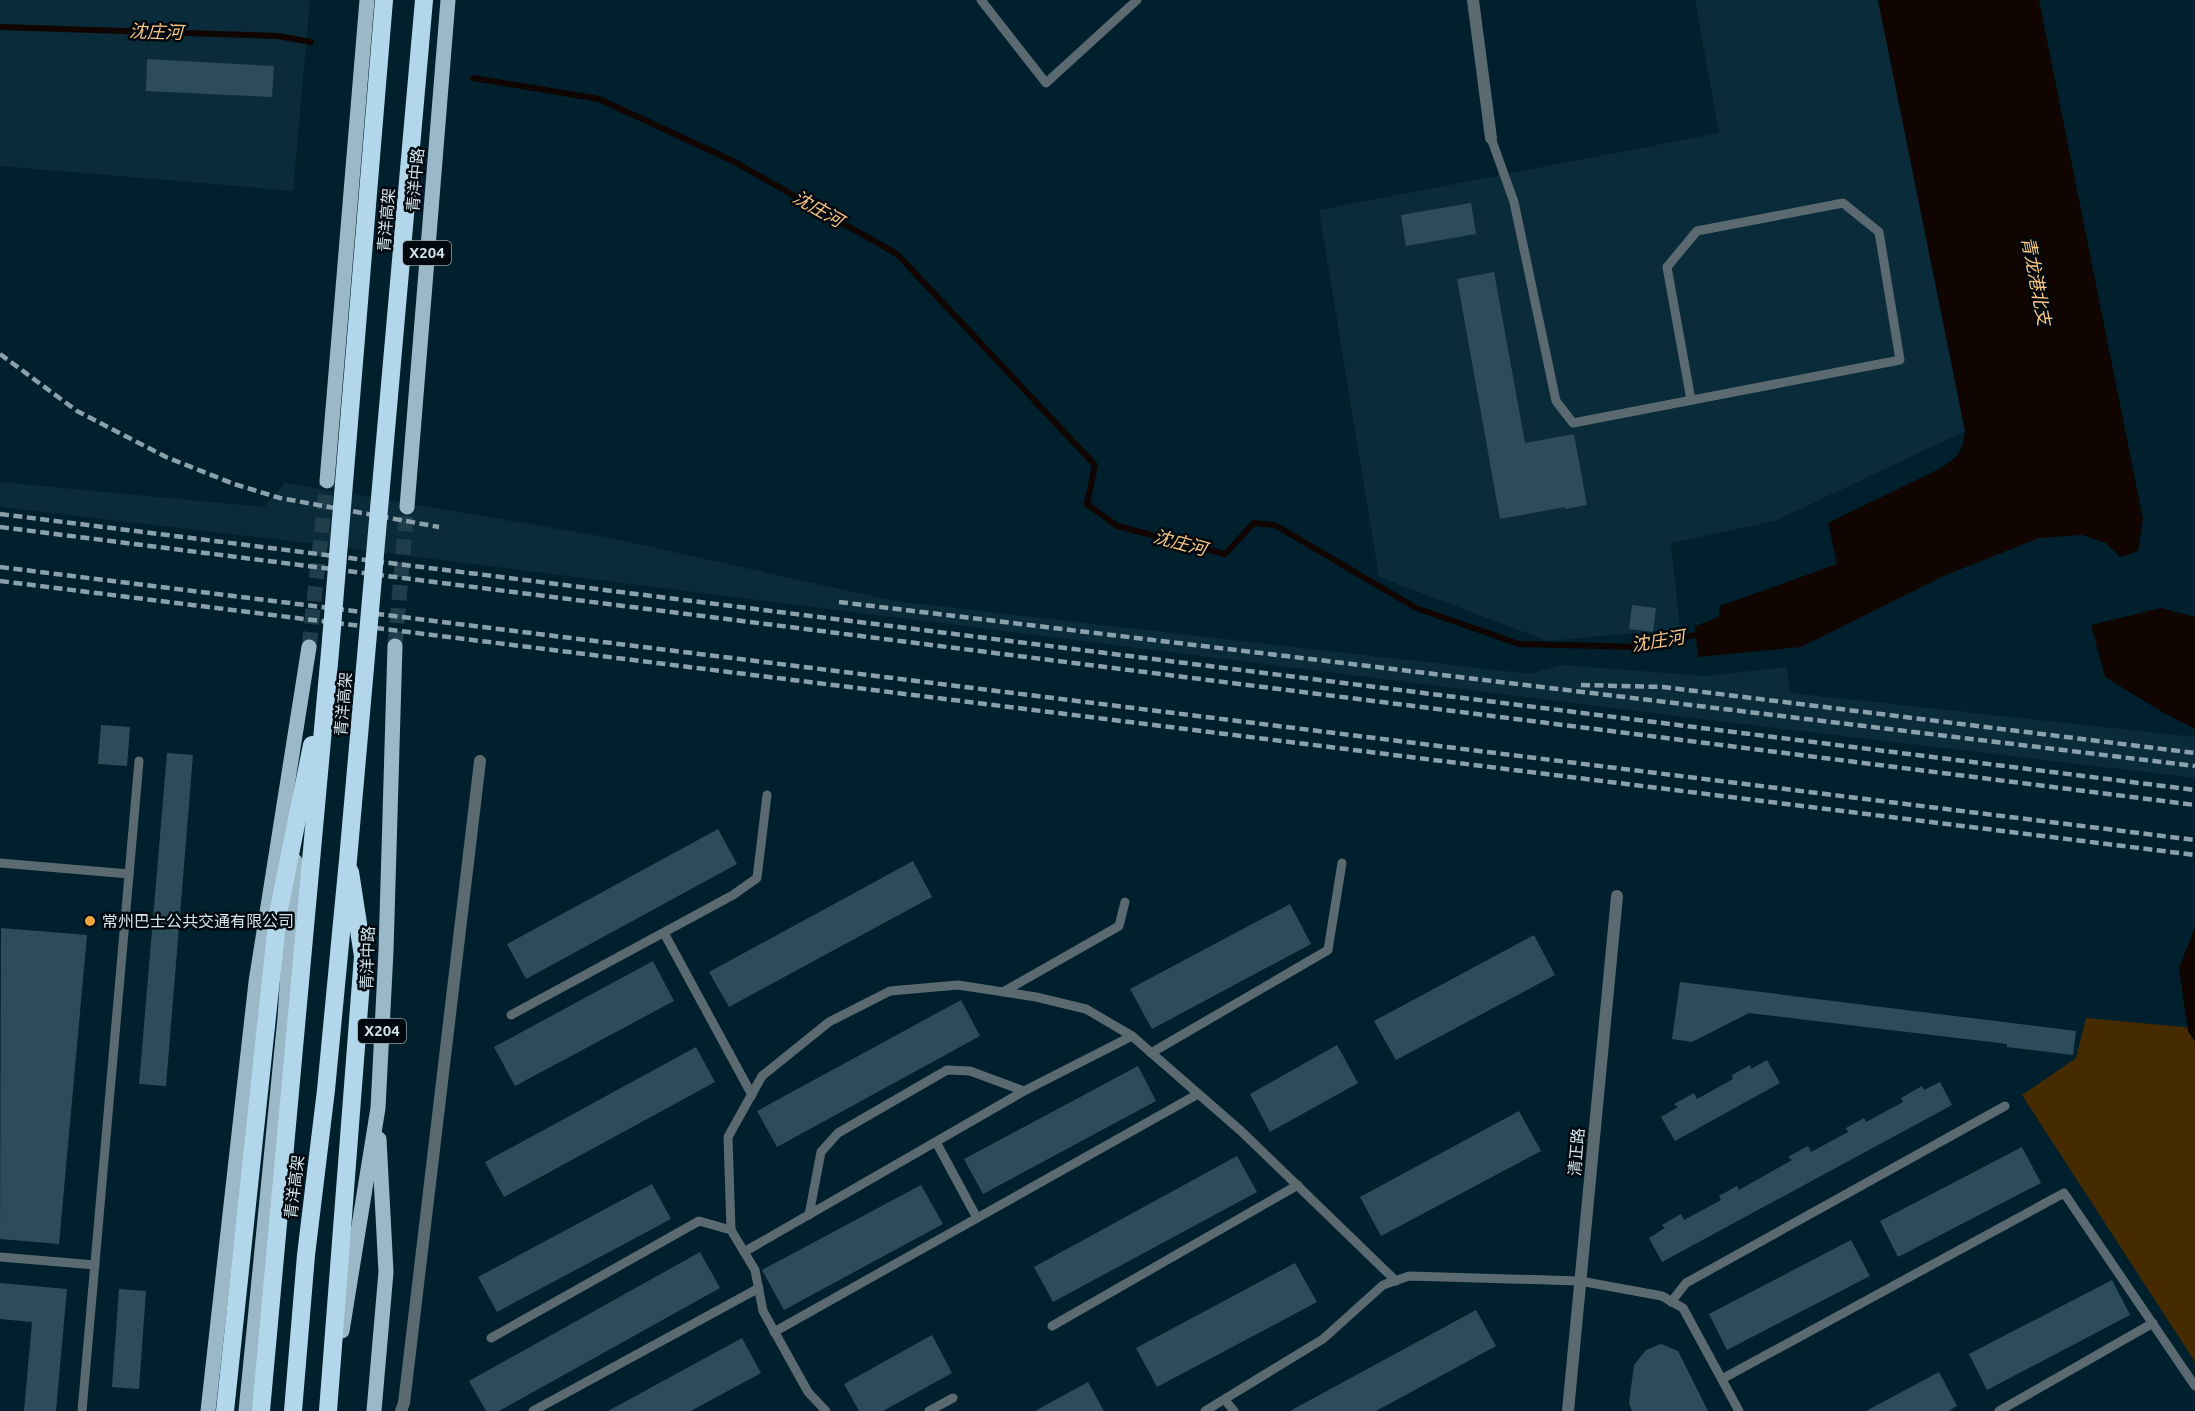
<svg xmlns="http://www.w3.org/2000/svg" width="2195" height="1411" font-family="Ubuntu,'Noto Sans SC',sans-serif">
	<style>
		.built { fill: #0a2b39 }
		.green { fill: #462b01 }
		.water { fill: #100500 }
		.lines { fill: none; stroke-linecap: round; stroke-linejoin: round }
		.stream { stroke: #100500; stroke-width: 6 }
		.building { fill: #2c4c5c }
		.primary-tunnel { stroke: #203d4b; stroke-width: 15; stroke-dasharray: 15 8; stroke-linecap: butt }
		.lane { stroke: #5b6971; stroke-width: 9 }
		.street { stroke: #5b6971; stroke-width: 12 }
		.primary { stroke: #9ab8c7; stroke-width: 15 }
		.highway { stroke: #b3d7ea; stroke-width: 18 }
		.rail { stroke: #8aa1ab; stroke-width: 4.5; stroke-dasharray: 9 4.5; stroke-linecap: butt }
		.highway-bridge { stroke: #b3d7ea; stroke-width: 18 }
		.poi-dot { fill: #efa73d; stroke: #01090f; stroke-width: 2 }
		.labels { text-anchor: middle; stroke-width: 5; stroke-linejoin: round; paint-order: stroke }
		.shield { fill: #01090f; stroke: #93a2aa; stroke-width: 1.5 }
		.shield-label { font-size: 15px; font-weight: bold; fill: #d2e4ed }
		.street-label { font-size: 16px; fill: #d2e4ed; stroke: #01090f }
		.poi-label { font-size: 16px; fill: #d2e4ed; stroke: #01090f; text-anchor: start }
		.water-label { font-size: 18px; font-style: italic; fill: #f8c583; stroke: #01090f }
	</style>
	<rect width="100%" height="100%" fill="#00202e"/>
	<!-- built -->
	<g class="built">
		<polygon points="0,0 310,0 293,191 0,166"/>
		<polygon points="1695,0 1878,0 1965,431 1775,521 1671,543 1680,629 1548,641 1379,577 1319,210 1719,133"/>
		<polygon points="0,482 264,507 285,483 606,537 894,601 1530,674 1563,665 1705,676 1786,667 1791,693 2195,737 2195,778 1693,718 282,540 0,507"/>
	</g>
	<!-- green -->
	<polygon class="green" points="2086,1018 2195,1028 2195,1362 2022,1095 2076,1058"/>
	<!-- water -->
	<g class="water">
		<path d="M1878 0H2039L2143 519 2138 551 2120 557 2106 543 2082 535 2039 538 1946 575 1801 647 1698 657 1695 626 1719 617 1720 606 1837 564 1828 523 1941 468C1959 456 1962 453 1965 431Z"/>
		<polygon points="2161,608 2195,617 2195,729 2164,713 2105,677 2091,625"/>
		<polygon points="2195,927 2195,1042 2188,1031 2179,968"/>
	</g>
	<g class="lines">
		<!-- stream -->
		<g class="stream">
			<polyline points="0,27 278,36 311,42"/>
			<polyline points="473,78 599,99 735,162 897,254 1095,465 1087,504 1117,526 1225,554 1254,523 1275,525 1416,608 1519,644 1639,647 1704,633"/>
		</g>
	</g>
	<!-- building -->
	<g class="building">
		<polygon points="147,59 274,66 272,97 146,91"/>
		<polygon points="1471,203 1476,234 1406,246 1401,215"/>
		<polygon points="1494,272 1525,443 1574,434 1587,505 1565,509 1565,507 1500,519 1457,279"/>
		<polygon points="1632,605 1656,608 1653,632 1629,629"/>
		<polygon points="101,725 130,727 127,766 98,764"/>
		<polygon points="167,753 193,755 166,1086 139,1084"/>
		<polygon points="718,829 737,864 526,979 507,944"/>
		<polygon points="913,861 932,897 729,1007 709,972"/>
		<polygon points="1290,904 1311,944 1152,1029 1130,989"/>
		<polygon points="1,928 87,935 59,1244 0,1239"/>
		<polygon points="1534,935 1555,975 1396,1060 1374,1021"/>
		<polygon points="653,961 674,1001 515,1086 494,1047"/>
		<polygon points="1680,982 2076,1031 2073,1055 2007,1047 2007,1044 1749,1013 1692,1042 1672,1039"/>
		<polygon points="961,1000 980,1036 777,1147 757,1111"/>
		<polygon points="1337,1045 1358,1083 1270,1132 1250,1094"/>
		<polygon points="696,1047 715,1082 504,1197 485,1162"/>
		<polygon points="1767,1060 1780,1083 1675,1141 1661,1117 1678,1107 1674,1104 1694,1093 1697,1099 1733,1079 1732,1075 1750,1065 1751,1069"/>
		<polygon points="1138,1066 1156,1101 983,1194 964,1159"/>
		<polygon points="1940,1082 1952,1105 1662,1262 1649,1238 1665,1228 1662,1225 1681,1214 1684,1220 1721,1200 1719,1196 1737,1186 1739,1190 1792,1160 1788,1157 1808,1146 1811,1152 1848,1132 1846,1128 1864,1118 1866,1122 1903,1102 1901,1098 1922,1086 1924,1090"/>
		<polygon points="1519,1111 1541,1151 1381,1236 1360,1197"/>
		<polygon points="2022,1147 2041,1183 1898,1257 1880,1221"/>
		<polygon points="1237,1156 1257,1192 1053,1302 1034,1267"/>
		<polygon points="652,1184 671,1219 497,1312 478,1277"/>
		<polygon points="921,1185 943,1224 784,1310 762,1270"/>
		<polygon points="1851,1240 1870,1276 1727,1350 1709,1314"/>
		<polygon points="700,1252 720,1288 499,1411 486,1411 469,1381"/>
		<polygon points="1295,1263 1317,1302 1157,1387 1136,1348"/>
		<polygon points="2112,1280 2130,1315 1987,1390 1969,1354"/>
		<polygon points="0,1283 67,1289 56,1411 24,1411 32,1322 0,1319"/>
		<polygon points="119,1289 146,1291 139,1389 112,1387"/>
		<polygon points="1476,1310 1496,1346 1376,1411 1290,1411"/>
		<polygon points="932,1335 952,1373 883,1411 859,1411 844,1384"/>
		<polygon points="742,1338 761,1373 691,1411 608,1411"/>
		<polygon points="1661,1344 1678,1351 1708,1411 1632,1411 1629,1403 1634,1365 1646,1350"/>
		<polygon points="1939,1372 1957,1406 1949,1411 1866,1411"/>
		<polygon points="1088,1382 1104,1411 1035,1411"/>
	</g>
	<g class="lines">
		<!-- primary-tunnel -->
		<g class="primary-tunnel">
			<polyline points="395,646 407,507"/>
			<polyline points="309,647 327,481"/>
		</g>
		<!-- lane -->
		<g class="lane">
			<polyline points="981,0 1046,83 1137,0"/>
			<polyline points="1491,138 1514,202 1556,401 1573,423 1900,360 1879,232 1843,203 1697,231 1667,267 1691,400"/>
			<polyline points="0,863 129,874"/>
			<polyline points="664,933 752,1095"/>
			<polyline points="1003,992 1119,926 1125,902"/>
			<polyline points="511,1015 733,895 757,878 767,795"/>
			<polyline points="1151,1053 1328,950 1342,863"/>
			<polyline points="936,1142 977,1218"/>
			<polyline points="809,1215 821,1152 838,1133 947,1070 970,1071 1024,1091"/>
			<polyline points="731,1230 728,1137 762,1076 829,1022 890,991 958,985 1036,997 1086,1009 1132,1036 1241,1131 1396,1281"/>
			<polyline points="744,1252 1024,1091 1132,1036"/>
			<polyline points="0,1257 95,1265"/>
			<polyline points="1671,1302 1686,1283 2005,1106"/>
			<polyline points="1052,1326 1298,1185"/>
			<polyline points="774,1332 1198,1094"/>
			<polyline points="491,1338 699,1221 731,1230 755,1270 763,1311 808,1392 826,1411"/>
			<polyline points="1722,1379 2064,1193 2195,1386"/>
			<polyline points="1225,1400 1234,1411"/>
			<polyline points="82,1411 139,761"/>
			<polyline points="533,1411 759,1288"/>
			<polyline points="929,1411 953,1398"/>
			<polyline points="1205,1411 1323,1339 1383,1285 1409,1276 1580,1281 1662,1296 1683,1308 1739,1411"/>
			<polyline points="1999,1411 2153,1323"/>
		</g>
		<!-- street -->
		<g class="street">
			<polyline points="1473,0 1491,138"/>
			<polyline points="401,1411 404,1403 480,761"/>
			<polyline points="1568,1411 1617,896"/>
		</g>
		<!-- primary -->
		<g class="primary">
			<polyline points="327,481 367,0"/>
			<polyline points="407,507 448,0"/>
			<polyline points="342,1331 378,1108 386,951 395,646"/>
			<polyline points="208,1411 256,982 309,647"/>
			<polyline points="246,1411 285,1018 295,861"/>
			<polyline points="374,1411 386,1272 379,1139"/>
		</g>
		<!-- highway -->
		<g class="highway">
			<polyline points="225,1411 266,1026"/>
			<polyline points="328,1411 363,956 350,872"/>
		</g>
		<!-- rail -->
		<g class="rail">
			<polyline points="0,354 77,411 166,457 234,484 280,498 439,527"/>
			<polyline points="0,514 2195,790"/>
			<polyline points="0,527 2195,805"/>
			<polyline points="0,567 2195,840"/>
			<polyline points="0,581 2195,855"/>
			<polyline points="839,602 2195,766"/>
			<polyline points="1581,685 1663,687 2195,753"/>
		</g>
		<!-- highway-bridge -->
		<g class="highway-bridge">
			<polyline points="266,1026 278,914 312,745"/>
			<polyline points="261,1411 330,652 384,0"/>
			<polyline points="293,1411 306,1255 326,1090 348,860 424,0"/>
		</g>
	</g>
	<!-- markers -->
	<circle class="poi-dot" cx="90" cy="921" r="6"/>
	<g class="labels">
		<!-- shield labels -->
		<g class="shield">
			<rect x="403" y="241" width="48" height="24" rx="4.5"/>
			<rect x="358" y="1019" width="48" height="24" rx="4.5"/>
		</g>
		<g class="shield-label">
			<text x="427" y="258">X204</text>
			<text x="382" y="1036">X204</text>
		</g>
		<!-- street labels -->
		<g class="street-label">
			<text transform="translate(415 180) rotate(-85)" y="6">青洋中路</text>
			<text transform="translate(386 220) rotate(-85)" y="6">青洋高架</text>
			<text transform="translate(343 704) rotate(-85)" y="6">青洋高架</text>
			<text transform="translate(367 958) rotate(-88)" y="6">青洋中路</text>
			<text transform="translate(1576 1152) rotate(-85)" y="6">清正路</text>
			<text transform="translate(294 1187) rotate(-83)" y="6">青洋高架</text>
		</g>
		<!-- poi labels -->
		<g class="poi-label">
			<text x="102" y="927">常州巴士公共交通有限公司</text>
		</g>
		<!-- water labels -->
		<g class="water-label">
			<text transform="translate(156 32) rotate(2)" y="6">沈庄河</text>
			<text transform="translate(818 209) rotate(30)" y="6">沈庄河</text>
			<text transform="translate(2036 281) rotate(79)" y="6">青龙港北支</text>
			<text transform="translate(1180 543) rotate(15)" y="6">沈庄河</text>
			<text transform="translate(1658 641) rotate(-9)" y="6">沈庄河</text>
		</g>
	</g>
</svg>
